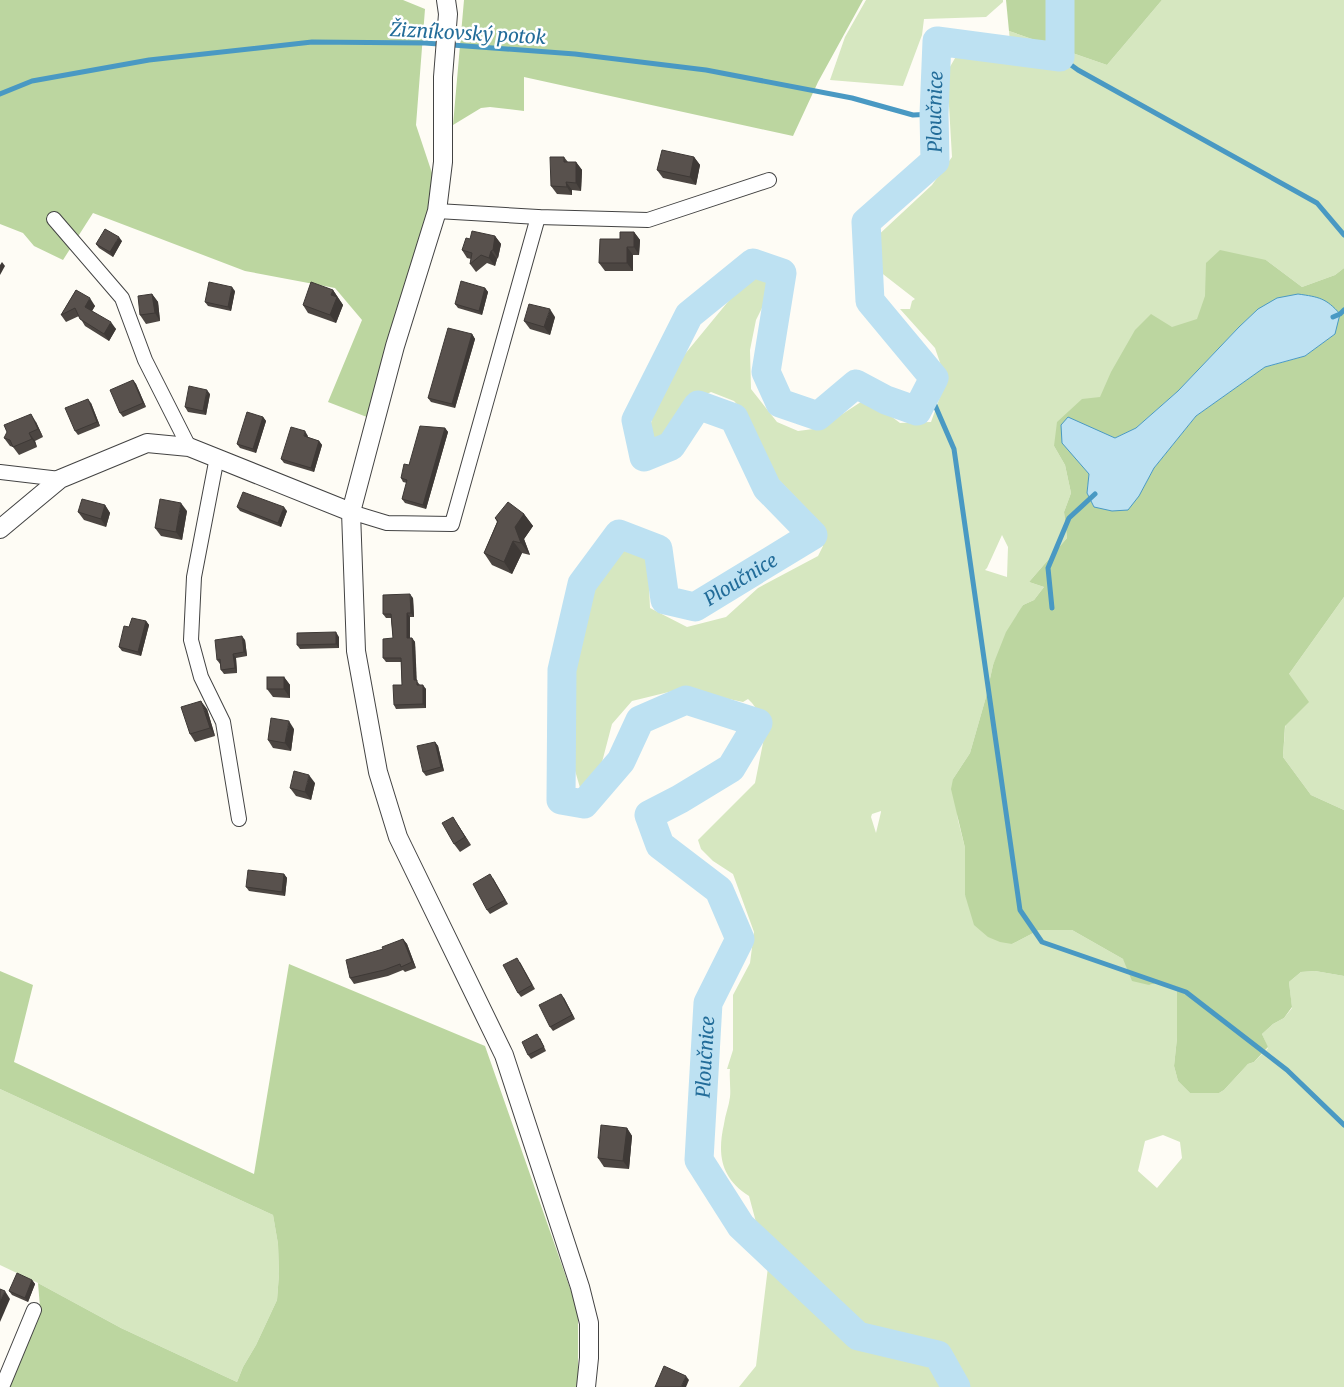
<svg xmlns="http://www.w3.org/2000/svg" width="1344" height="1387" font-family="Merriweather,serif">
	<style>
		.green { fill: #d6e7c0; fill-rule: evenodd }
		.forest { fill: #bcd6a0; fill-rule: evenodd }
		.sand { fill: #f6e8c4 }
		.water { fill: #bde1f2; stroke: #4999c3 }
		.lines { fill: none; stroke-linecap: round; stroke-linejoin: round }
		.stream { stroke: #4999c3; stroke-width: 5 }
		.river { stroke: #bde1f2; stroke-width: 29 }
		.minor-casing { stroke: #434343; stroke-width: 16 }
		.tertiary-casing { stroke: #434343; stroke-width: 20 }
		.minor { stroke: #fff; stroke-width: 14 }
		.tertiary { stroke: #fff; stroke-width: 18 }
		.wall { fill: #4c4642 }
		.shaded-wall { fill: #3e3936 }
		.building { fill: #58514d; stroke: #3e3936 }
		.labels { text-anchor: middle; stroke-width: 5; stroke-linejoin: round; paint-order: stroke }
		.water-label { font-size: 19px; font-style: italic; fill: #226c99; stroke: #fff }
	</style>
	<rect width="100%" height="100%" fill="#fefcf5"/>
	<!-- green -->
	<g class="green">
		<polygon points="866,0 1003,0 1003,2 986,17 924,19 922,35 903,86 830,80 845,37"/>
		<path d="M1162 0H1344V268L1335 275 1302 287 1266 260 1226 337 1054 446 1065 465 1071 493 1064 512 1067 538 1029 582 1044 587 1034 600 1023 605 993 665 986 697 970 753 953 779 958 820 965 848V895L1012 944 1039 930H1072L1123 959 1149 985 1162 982 1177 987V1038L1174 1066 1178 1081 1190 1093H1219L1224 1090 1248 1064 1254 1062 1268 1048 1262 1034 1273 1024 1284 1018 1292 1008 1289 982 1301 972 1315 971 1344 976V1387H739L756 1366 768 1267 749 1196C721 1178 717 1155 724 1124 725 1115 729 1106 730 1097 731 1088 729 1078 730 1069H727L733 1050V995L750 963 754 932 733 874 713 861 701 849 698 840 755 783 767 723 752 703 748 699 743 702 681 689 632 701 612 724 601 766 581 791 571 757 577 615 629 539 637 541 648 564 650 608 687 627 726 617 758 588 818 556 823 546 820 522 760 461 744 412 734 401 711 392 690 402 657 445 647 438 662 382 745 281 770 274 776 280 756 320 750 350 751 389 777 422 798 431 821 428 867 398 900 423 931 422 946 380 935 348 900 309H910L912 301 915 299 879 271 873 240 932 185 952 157 947 72 958 53 1003 51 1011 57 1009 31 1107 65ZM1002 535 1008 547 1007 577 985 570 987 568ZM881 811V812L876 833 871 817 872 814ZM1163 1135 1180 1142 1182 1158 1157 1188 1138 1171 1145 1141Z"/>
		<polygon points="1344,597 1344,810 1311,795 1283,757 1289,674"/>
		<polygon points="0,1089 273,1215 278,1244 279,1274 277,1300 256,1345 243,1367 237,1382 121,1328 38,1283 0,1265"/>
	</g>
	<!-- forest -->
	<g class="forest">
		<polygon points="0,0 403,0 425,9 416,125 437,188 372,419 328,402 362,320 335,288 245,271 93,213 63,260 34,246 23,233 0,224"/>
		<polygon points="464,0 863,0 818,82 793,136 524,77 524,111 490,107 481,108 453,125"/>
		<polygon points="1006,0 1162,0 1107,65 1009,31"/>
		<path d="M1220 250 1266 260 1302 287 1335 275 1344 268V597L1289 674 1309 702 1285 726 1283 757 1311 795 1344 810V976L1315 971 1301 972 1289 982 1292 1007 1284 1018 1273 1024 1262 1034 1268 1047 1254 1062 1248 1064 1224 1090 1219 1093H1190L1178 1081 1174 1066 1177 1038V987L1162 982 1149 985 1132 981 1123 959 1072 930H1039L1012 944 1000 942 988 937 974 925 965 895V848L951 789 953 779 970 753 986 697 993 665 1006 632 1023 605 1034 600 1044 587 1029 582 1067 538 1064 512 1071 493 1065 465 1054 446 1057 422 1082 399 1100 397 1111 372 1135 330 1151 314 1172 327 1197 319 1205 296 1206 263ZM1258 309 1335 334 1305 356 1265 367 1196 416 1154 468 1139 496 1094 507 1087 493 1089 474 1115 438 1136 428 1178 391 1239 327Z"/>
		<polygon points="289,964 485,1046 578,1311 578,1379 576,1387 8,1387 40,1307 38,1283 121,1328 237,1382 243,1367 256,1345 277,1300 279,1274 278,1244 273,1215 0,1089 0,971 33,985 14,1062 254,1174"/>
	</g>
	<!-- sand -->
	<polygon class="sand" points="970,32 971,46 944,42 942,39"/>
	<!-- water -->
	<path class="water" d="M1298 294C1319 297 1326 298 1340 314L1335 334 1305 356 1265 367 1196 416 1154 468 1139 496 1128 510 1112 511 1094 507 1087 493 1089 474 1062 443 1061 425 1068 417 1115 438 1136 428 1178 391 1239 327 1258 309 1277 298Z"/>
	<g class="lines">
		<!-- stream -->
		<g class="stream">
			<polyline points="1060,57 1078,70 1317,203 1344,235"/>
			<polyline points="0,94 32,81 149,60 312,42 425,43 575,54 706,70 852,98 913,115 934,114"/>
			<polyline points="1333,317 1340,314 1344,310"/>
			<polyline points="928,389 954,449 1020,910 1042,942 1186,992 1287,1070 1344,1125"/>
			<polyline points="1052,608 1048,568 1069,518 1095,494"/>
		</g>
		<!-- river -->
		<path class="river" id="s1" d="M956 1387 938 1355 858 1336 741 1226 699 1160 708 1003 740 939 719 890 660 845 649 815 680 799 731 768 758 723 686 700 640 720 621 761 584 804 561 800 562 670 582 584 619 534 658 549 665 600 695 607 813 535 767 488 734 418 698 405 671 446 644 457 636 420 689 315 753 263 782 273 766 372 780 403 818 416 856 384 886 400 917 411 934 378 870 301 866 222 935 161 934 114 937 41 1060 57V0"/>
		<defs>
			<g id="minor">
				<polyline points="437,211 538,217 648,220 769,180"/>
				<polyline points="54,219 122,298 145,360 189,447"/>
				<polyline points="217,457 194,577 191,640 201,677 223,722 239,819"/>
				<polyline points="0,472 60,479"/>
				<polyline points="351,512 387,523 452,524 538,217"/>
				<polyline points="2,1387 34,1310"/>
			</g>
			<g id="tertiary">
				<polyline points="351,512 395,346 437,211 443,162 443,77 448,14 446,0"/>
				<polyline points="0,529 60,479 147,443 189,447 351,512 356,651 378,772 398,837 504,1055 580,1287 589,1323 589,1358 586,1387"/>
			</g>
		</defs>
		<!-- minor casing -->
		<use href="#minor" class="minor-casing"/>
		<!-- tertiary casing -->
		<use href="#tertiary" class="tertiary-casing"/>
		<!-- minor -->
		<use href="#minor" class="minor"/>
		<!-- tertiary -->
		<use href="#tertiary" class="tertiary"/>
	</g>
	<!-- wall -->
	<g class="wall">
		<polygon points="564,157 568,162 576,162 582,170 581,191 572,190 572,195 557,194 551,186"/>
		<polygon points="694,157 700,165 696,185 663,178 657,170"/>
		<polygon points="634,232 640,240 639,255 633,255 633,271 605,271 599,263 620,239"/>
		<polygon points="495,236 501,244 498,258 497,259 495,266 487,263 476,272 470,264 471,259 467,258 462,250 470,239"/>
		<polygon points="122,241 113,257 99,248 96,244"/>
		<polygon points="485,288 488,292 482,315 458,308 455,304"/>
		<polygon points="76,290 95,306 92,311 116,329 109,341 85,326 79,316 66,322 61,315"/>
		<polygon points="333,290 343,305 336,323 308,313 303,305"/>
		<polygon points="235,291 231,311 208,306 205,302"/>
		<polygon points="152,294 158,302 160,321 146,324 140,315"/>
		<polygon points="555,317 550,335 530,329 524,321"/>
		<polygon points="472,334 475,339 455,408 431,402 428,398"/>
		<polygon points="133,380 136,384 146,407 123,417 120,413"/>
		<polygon points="210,394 206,415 188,412 185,407"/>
		<polygon points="91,403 100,426 78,435 75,431"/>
		<polygon points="263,417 266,421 256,453 240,448 237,444"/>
		<polygon points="36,422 43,437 35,441 37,447 19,455 13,447 10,446 4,438"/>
		<polygon points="445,428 448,432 426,509 405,503 402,499 407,483 403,482 401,478 409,465"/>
		<polygon points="308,436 307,437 319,441 322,445 314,472 284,463 281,459"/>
		<polygon points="105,505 110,513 106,527 84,520 78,512"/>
		<polygon points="237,507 287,511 281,527 240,511"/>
		<polygon points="187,511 182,540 161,536 155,528"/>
		<polygon points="524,514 533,526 524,539 530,555 522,553 512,574 492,565 484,553 497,522 495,518"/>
		<polygon points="413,598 414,617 410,617 410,638 412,638 415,642 416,680 420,685 426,689 426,708 396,709 394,705 402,685 401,662 386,662 383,658 393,638 391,618 386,618 383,614"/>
		<polygon points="146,621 149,625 141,656 122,651 119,647"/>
		<polygon points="339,637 339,648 300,649 297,645"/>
		<polygon points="245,640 247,656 236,658 237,673 224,674 221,670 220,664 217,660"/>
		<polygon points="284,677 290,685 290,698 273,697 267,689"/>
		<polygon points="207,709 215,736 195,742 190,734"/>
		<polygon points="294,729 291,751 273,748 268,740"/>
		<polygon points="435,742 438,746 444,771 426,776 423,772"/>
		<polygon points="315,783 311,800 296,796 290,788"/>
		<polygon points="458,825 471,845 460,852 454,844"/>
		<polygon points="284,874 287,878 285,896 249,891 246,887"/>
		<polygon points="493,878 508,904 490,914 487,910"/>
		<polygon points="403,939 407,944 416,968 405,972 403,970 388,976 354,984 350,978 383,949"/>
		<polygon points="520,962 535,989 521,997 518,993"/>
		<polygon points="564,998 575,1019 553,1031 550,1027"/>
		<polygon points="540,1038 546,1051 531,1059 528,1055"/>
		<polygon points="627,1128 632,1136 629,1169 604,1167 598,1158"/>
		<polygon points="32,1280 35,1284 28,1302 12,1295 9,1291"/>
	</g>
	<!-- shaded-wall -->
	<g class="shaded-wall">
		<polygon points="694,157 700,165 696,185 690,177"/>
		<polygon points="576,162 582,170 581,191 576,183"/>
		<polygon points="566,182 572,190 572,195 567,187"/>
		<polygon points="634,232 640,240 639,255 634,247"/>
		<polygon points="495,236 501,244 498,258 493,250"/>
		<polygon points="119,237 122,241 113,257 110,252"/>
		<polygon points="627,247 633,255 633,271 627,263"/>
		<polygon points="491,251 497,259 495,266 489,258"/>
		<polygon points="2,262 5,266 0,275 0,265"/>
		<polygon points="232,287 235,291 231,311 228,307"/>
		<polygon points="485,288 488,292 482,315 479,311"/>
		<polygon points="333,290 343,305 336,323 330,315 331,295"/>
		<polygon points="152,294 158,302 160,321 155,313"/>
		<polygon points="90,298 95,306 90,314 85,307"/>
		<polygon points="550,309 555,317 550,335 544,327"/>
		<polygon points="111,322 116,329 109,341 104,334"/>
		<polygon points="472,334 475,339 455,408 452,404"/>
		<polygon points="133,380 136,384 146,407 143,403"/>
		<polygon points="207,390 210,394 206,415 203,411"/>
		<polygon points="88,399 91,403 100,426 97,422"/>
		<polygon points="31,414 36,422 43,437 38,429"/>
		<polygon points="263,417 266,421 256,453 253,449"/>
		<polygon points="445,428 448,432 426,509 423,505"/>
		<polygon points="305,431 308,436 307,440 304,436"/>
		<polygon points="29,433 35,441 37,447 32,439"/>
		<polygon points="319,441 322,445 314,472 311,468"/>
		<polygon points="181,503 187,511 182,540 176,532"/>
		<polygon points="105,505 110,513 106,527 101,519"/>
		<polygon points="284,507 287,511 281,527 278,523"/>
		<polygon points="524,514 533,526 524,539 530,555 521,543 515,527"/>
		<polygon points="513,541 522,553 512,574 504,562"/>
		<polygon points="410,594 413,598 414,617 411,613"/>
		<polygon points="407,613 410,617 410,642 407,638"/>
		<polygon points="146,621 149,625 141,656 138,652"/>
		<polygon points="336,632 339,637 339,648 336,644"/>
		<polygon points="242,636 245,640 247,656 244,652"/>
		<polygon points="412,638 415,642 417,684 414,680"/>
		<polygon points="233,654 236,658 237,673 235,668"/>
		<polygon points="284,677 290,685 290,698 284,689"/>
		<polygon points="423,685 426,689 426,708 423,704"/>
		<polygon points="201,701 207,709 215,736 210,728"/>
		<polygon points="289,721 294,729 291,751 285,743"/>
		<polygon points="435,742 438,746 444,771 441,767"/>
		<polygon points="309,775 315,783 311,800 305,792"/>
		<polygon points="453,817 458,825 471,845 465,837"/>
		<polygon points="284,874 287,878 285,896 282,892"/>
		<polygon points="403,939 407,944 416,968 412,962"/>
		<polygon points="561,994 564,998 575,1019 572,1015"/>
		<polygon points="627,1128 632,1136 629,1169 623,1161"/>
		<polygon points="32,1280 35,1284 28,1302 25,1298"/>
		<polygon points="5,1291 10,1299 0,1322 0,1301"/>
		<polygon points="686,1376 689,1380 686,1387 681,1387"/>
	</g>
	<!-- building -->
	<g class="building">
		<polygon points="662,150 694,157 690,177 657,170"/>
		<polygon points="550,157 564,157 564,162 576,162 576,183 566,182 567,187 551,186"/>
		<polygon points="105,229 119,237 110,252 96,244"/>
		<polygon points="472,231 495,236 493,250 491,251 489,258 481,255 470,264 472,253 462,250 466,238 470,239"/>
		<polygon points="620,232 634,232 634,247 627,247 627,263 599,263 600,239 620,239"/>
		<polygon points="461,281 485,288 479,311 455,304"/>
		<polygon points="209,282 232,287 228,307 205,302"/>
		<polygon points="311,282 333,290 331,295 337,297 330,315 303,305"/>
		<polygon points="76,290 90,298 85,307 111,322 104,334 80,319 75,308 61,315"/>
		<polygon points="152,294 155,313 140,315 138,296"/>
		<polygon points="529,304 550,309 544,327 524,321"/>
		<polygon points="448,328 472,334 452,404 428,398"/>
		<polygon points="133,380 143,403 120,413 110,390"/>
		<polygon points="189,386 207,390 203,411 185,407"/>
		<polygon points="88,399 97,422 75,431 65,408"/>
		<polygon points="247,412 263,417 253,449 237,444"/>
		<polygon points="31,414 38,429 29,433 32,439 13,447 10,440 4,438 7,432 4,425"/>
		<polygon points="420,426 445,428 423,505 402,499 407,480 401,478 404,464 409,465"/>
		<polygon points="291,427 305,431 304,436 319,441 311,468 281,459"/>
		<polygon points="243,492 284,507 278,523 237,507"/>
		<polygon points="82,499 105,505 101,519 78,512"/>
		<polygon points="160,499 181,503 176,532 155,528"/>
		<polygon points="508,502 524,514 515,527 521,543 513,541 504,562 484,553 498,521 495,518"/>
		<polygon points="410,594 411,613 407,613 407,638 412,638 414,680 417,680 417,685 423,685 423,704 394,705 393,685 402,685 401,658 383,658 383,639 393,638 391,614 383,614 383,595"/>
		<polygon points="132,618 146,621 138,652 119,647 124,626 129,627"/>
		<polygon points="336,632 336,644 297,645 297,633"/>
		<polygon points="242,636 244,652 233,654 235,668 221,670 220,659 217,660 215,640"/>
		<rect x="267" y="677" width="17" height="12"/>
		<polygon points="201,701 210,728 190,734 181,707"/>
		<polygon points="271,718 289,721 285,743 268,740"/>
		<polygon points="435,742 441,767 423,772 417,746"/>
		<polygon points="294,771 309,775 305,792 290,788"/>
		<polygon points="453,817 465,837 454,844 442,823"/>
		<polygon points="248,870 284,874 282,892 246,887"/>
		<polygon points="490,874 505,900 487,910 473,884"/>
		<polygon points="403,939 412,962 401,967 400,964 384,970 350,978 346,960 383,949 382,947"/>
		<polygon points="517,958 532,985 518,993 503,965"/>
		<polygon points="561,994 572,1015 550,1027 539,1005"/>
		<polygon points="537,1034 544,1047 528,1055 522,1042"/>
		<polygon points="601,1125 627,1128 623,1161 598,1158"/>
		<polygon points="17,1273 32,1280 25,1298 9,1291"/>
		<polygon points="0,1289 5,1291 0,1301"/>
		<polygon points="664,1366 686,1376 681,1387 655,1387"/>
	</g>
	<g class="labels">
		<!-- water labels -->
		<g class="water-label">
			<text transform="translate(468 33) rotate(3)" y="7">Žizníkovský potok</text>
			<text dy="7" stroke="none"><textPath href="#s1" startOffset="2864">Ploučnice</textPath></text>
			<text dy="7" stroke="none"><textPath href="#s1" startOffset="1602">Ploučnice</textPath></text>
			<text dy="7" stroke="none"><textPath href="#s1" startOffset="461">Ploučnice</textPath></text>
		</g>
	</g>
</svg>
